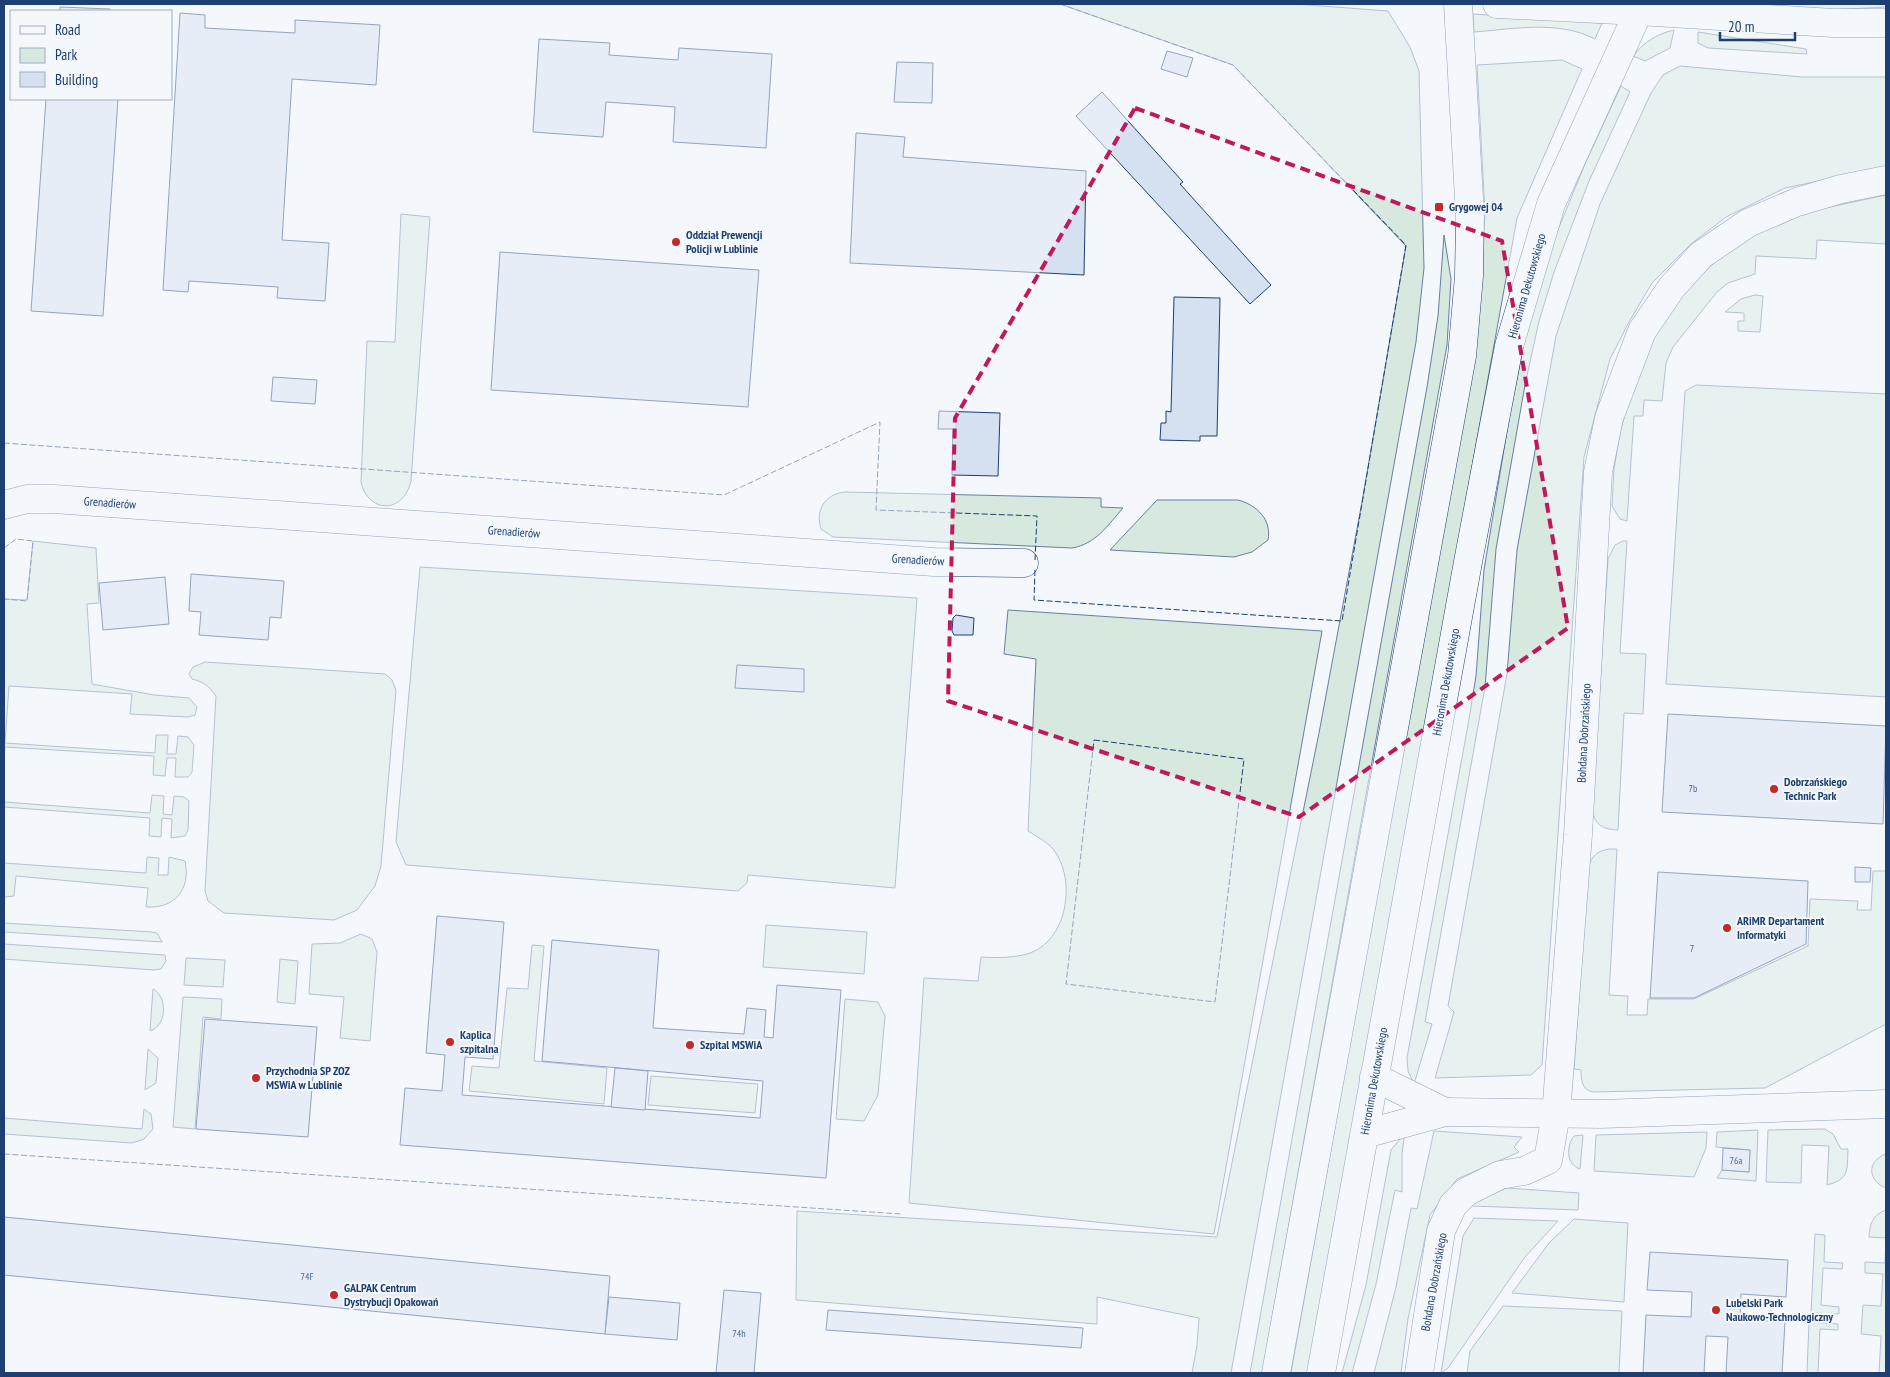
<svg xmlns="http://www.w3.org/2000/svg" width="1890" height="1377" font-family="'PT Sans Narrow',sans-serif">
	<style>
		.green { fill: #d7e8df; stroke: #687fa3 }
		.building { fill: #d5e0f0; stroke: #1d3f73 }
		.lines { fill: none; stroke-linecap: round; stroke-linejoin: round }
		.minor-casing { stroke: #1d3f73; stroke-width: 29 }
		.major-casing { stroke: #1d3f73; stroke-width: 29 }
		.minor { stroke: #f4f7fb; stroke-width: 28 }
		.major { stroke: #f4f7fb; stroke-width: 28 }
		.fence { stroke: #1d3f73; stroke-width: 1; stroke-dasharray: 6 2.5; stroke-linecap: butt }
		.marked { fill: none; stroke: #c2185b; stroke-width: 4; stroke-dasharray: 10 6; stroke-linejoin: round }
		.poi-dot { fill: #c62828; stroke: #f4f7fb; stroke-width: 2 }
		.labels { text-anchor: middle; stroke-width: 4; stroke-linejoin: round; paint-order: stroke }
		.number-label { font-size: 10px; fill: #4b6792 }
		.poi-label { font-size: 12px; font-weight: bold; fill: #1d3f73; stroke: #f4f7fb; text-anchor: start }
		.street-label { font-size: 12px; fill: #1d3f73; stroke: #f4f7fb }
	</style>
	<rect width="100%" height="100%" fill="#f4f7fb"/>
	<!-- green -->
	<g class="green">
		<polygon points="1060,4 1295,4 1388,11 1410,47 1419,71 1424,268 1416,342 1231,1373 1192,1373 1197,1345 1199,1318 1097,1297 1097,1324 796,1300 797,1211 1217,1237 1319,733 1362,502 1406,246 1233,65"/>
		<polygon points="1761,4 1886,4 1886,7 1827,10"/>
		<path d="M1473 14 1602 23 1595 39C1558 20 1514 29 1474 32Z"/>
		<path d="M1674 30 1670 48 1645 61 1633 56C1644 42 1657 34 1674 30Z"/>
		<polygon points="1698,32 1806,49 1807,54 1708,48 1698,43"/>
		<polygon points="1562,60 1582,69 1517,218 1308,1373 1291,1373 1468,383 1480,305 1485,213 1477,65"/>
		<polygon points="1680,66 1802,77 1886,77 1886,167 1785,188 1726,217 1691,244 1652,283 1629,322 1610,359 1584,457 1542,1065 1531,1075 1435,1078 1454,1012 1448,1006 1507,674 1517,550 1556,336 1600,204 1651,93 1663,75"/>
		<polygon points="1621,86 1630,92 1589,181 1554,272 1539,321 1525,385 1496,549 1485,687 1425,1022 1432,1024 1414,1084 1408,1071 1407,1058 1468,725 1476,676 1484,570 1510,413 1524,344 1555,237 1585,164"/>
		<polygon points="1886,195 1886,244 1817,240 1816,259 1756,256 1755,274 1728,283 1717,292 1673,347 1666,363 1662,401 1644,400 1643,416 1634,416 1627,521 1620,519 1612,506 1614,469 1620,433 1638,366 1668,307 1723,254 1761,230 1811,211"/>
		<path d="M401 214 430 217 411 481C403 515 368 513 361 482L367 341 395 342Z"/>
		<polygon points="1444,235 1451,279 1447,345 1262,1373 1250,1373 1427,387 1438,316"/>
		<polygon points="1755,295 1763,296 1760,332 1738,331 1738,321 1744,321 1744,313 1725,312 1741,299"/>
		<polygon points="1696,385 1886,394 1886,697 1666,684 1685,391"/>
		<path d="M845 492 1101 498V507L1123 508C1108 525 1096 544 1072 548L833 537 821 529C815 510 825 494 845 492Z"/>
		<path d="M1157 500H1238C1257 505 1272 520 1268 540L1252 552 1234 557 1110 550Z"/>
		<polygon points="33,541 96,548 99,603 87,604 92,684 154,695 189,698 197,707 195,715 188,717 130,714 132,694 9,686 5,743 155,753 156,735 168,735 167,754 176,754 178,736 188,737 194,745 192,772 188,777 175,777 176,758 167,758 165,776 153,775 154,756 5,747 4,757 4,599 27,600"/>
		<path d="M1623 541H1627L1620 653 1646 654 1643 714 1624 713 1618 830C1603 829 1596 826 1592 811L1608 559 1615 545Z"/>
		<polygon points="420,567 917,598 895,888 748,875 747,883 738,891 406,865 396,842"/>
		<path d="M1008 610 1322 631 1214 1234 909 1203 924 978 978 981 981 957C997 958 1012 958 1027 954 1068 942 1077 879 1053 849 1047 842 1036 836 1028 831L1036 659 1004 654Z"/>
		<path d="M205 662 385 674 392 680 396 690 381 866 375 886 357 910 334 920 224 913 208 901 205 891 216 696C209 686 204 682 192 679L189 674 193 667Z"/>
		<polygon points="152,795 164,796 163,814 172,815 174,796 184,797 189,801 188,830 185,836 171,838 172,819 162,818 161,837 149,836 150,818 4,807 4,802 150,813"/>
		<path d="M1609 849H1617L1609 995 1628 996 1627 1015H1647L1648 999H1694L1808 946 1810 899 1858 901 1857 910H1871L1873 871H1886V1024L1765 1088 1593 1092C1582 1090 1581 1080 1581 1070L1574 1069 1588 867C1592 856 1597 851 1609 849Z"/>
		<path d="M147 857 159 858 158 875H168L169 857 185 861C191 889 175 909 146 907L148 888 16 876 14 896 4 897V863L146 873Z"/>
		<polygon points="4,923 152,932 157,933 162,942 4,932"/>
		<polygon points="766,925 867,932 864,974 763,967"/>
		<polygon points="361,934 372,939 377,952 370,1041 340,1038 344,997 309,994 312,944 340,943"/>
		<polygon points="4,944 165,955 166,961 161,969 154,970 4,959"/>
		<polygon points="532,945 544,946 534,1061 607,1068 604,1104 469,1091 472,1066 499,1068 507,988 528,989"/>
		<polygon points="186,958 225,960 223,987 184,985"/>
		<polygon points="280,959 298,961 295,1004 277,1002"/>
		<path d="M153 989C168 997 167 1026 150 1031Z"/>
		<polygon points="183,997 222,999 221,1019 203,1017 195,1129 173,1127"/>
		<polygon points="845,999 878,1002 885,1016 878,1095 864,1121 836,1119"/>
		<polygon points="148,1049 158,1058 156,1083 145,1090"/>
		<polygon points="651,1076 758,1084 755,1113 648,1105"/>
		<polygon points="144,1109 151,1114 153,1129 144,1139 132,1143 4,1134 4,1118 142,1129"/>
		<path d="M1825 1129 1833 1134 1841 1149H1848C1847 1170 1850 1179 1827 1185L1829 1146 1802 1145 1801 1183 1766 1182 1768 1130Z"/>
		<polygon points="1758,1130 1756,1181 1717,1178 1722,1170 1749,1172 1750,1150 1716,1147 1717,1132"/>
		<polygon points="1434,1131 1522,1137 1514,1147 1519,1152 1457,1179 1430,1215 1408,1319 1401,1373 1374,1373 1396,1287 1411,1208 1417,1209"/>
		<polygon points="1707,1132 1706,1148 1694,1177 1594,1171 1596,1135"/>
		<polygon points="1405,1133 1402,1153 1402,1192 1395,1190 1376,1284 1352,1373 1342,1373 1366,1285 1391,1150"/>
		<path d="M1583 1135 1580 1169C1566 1164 1566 1147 1574 1136Z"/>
		<path d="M1886 1154V1188C1868 1181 1866 1161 1886 1154Z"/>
		<polygon points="1507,1188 1579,1193 1578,1210 1472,1206 1479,1199"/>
		<path d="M1886 1210V1373H1879L1881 1336 1861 1334 1863 1305 1881 1306 1883 1274 1865 1273V1262L1885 1263 1886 1238 1869 1237C1870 1224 1872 1215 1886 1210Z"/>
		<polygon points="1474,1218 1558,1221 1525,1257 1448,1368 1441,1373 1463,1236"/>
		<polygon points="1574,1219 1628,1223 1624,1302 1512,1293 1549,1243"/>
		<polygon points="1815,1234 1825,1235 1824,1262 1843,1263 1842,1269 1823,1268 1821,1305 1839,1307 1839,1314 1811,1313"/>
		<polygon points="1503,1306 1622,1311 1619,1373 1467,1373 1470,1351"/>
		<polygon points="1809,1322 1838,1324 1838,1330 1820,1329 1818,1373 1807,1373"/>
	</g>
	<!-- building -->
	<g class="building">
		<polygon points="60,7 110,9 109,11 60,11"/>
		<polygon points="180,13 205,15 205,28 295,33 295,20 380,25 376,85 292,79 282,240 329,243 325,301 277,298 278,287 189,281 188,292 163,290"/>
		<polygon points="539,39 610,43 609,55 678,60 679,48 772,54 766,148 673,142 675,107 606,102 603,137 533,132"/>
		<polygon points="1167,51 1193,58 1187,77 1161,69"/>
		<polygon points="897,62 933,63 932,103 894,102"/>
		<polygon points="1102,92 1183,182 1180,184 1271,285 1250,304 1076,116"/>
		<polygon points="46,99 118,99 103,316 31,311"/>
		<polygon points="856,133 905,137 903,157 1086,171 1084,275 850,263"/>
		<polygon points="500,252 759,270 748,407 491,390"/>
		<polygon points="1174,297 1220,298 1217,436 1200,436 1200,441 1160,440 1161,423 1166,423 1166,411 1171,412"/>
		<polygon points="273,377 317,380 315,404 271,401"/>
		<polygon points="939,411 1000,413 998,476 952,475 953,429 938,429"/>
		<polygon points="191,574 284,581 281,618 270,617 268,640 199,635 201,612 189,611"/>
		<polygon points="165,577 169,624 103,630 99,583"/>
		<polygon points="956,615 974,618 973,635 954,635 952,631 953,618"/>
		<polygon points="737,665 804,669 804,692 735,688"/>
		<polygon points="1668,714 1886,726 1883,824 1662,812"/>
		<polygon points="1855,867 1871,868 1870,882 1855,882"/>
		<polygon points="1658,872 1808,881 1806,944 1694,998 1650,998"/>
		<polygon points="437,916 504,922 493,1059 465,1057 462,1095 760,1118 763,1081 542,1061 552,940 659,950 653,1028 744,1034 747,1008 766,1010 764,1037 773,1038 777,985 841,990 826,1178 400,1145 405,1088 442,1091 445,1055 426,1053"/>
		<polygon points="205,1019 317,1027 308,1137 196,1129"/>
		<polygon points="615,1068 648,1071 645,1110 611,1107"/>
		<polygon points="1723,1148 1750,1150 1749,1172 1722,1170"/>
		<polygon points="4,1217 610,1276 605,1334 4,1275"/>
		<polygon points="1650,1252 1788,1260 1786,1297 1741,1294 1740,1319 1785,1322 1782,1373 1726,1373 1728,1337 1706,1336 1704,1373 1643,1373 1646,1315 1691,1317 1692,1292 1647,1290"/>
		<polygon points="724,1290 761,1293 754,1373 716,1373"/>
		<polygon points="609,1297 680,1303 677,1340 605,1334"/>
		<polygon points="828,1310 1083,1328 1081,1348 826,1330"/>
	</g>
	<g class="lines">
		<defs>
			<g id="minor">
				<polyline points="1497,4 1638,11"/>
				<polyline points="4,505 27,499 54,499 934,562 1024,563"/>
				<polyline points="1374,1077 1445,1112"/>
				<polyline points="1365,1134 1445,1112 1601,1114 1886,1104"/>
				<polyline points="1276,1373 1462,356 1469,276 1470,216 1458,4"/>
				<polyline points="1321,1373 1468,562 1509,346 1551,204 1642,4"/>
				<polyline points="1419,1373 1441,1231 1453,1205 1466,1192 1500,1175 1524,1171 1548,1160 1556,1114 1578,835 1598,472 1609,418 1642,331 1672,287 1701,255 1748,223 1797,202 1841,189 1886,180"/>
			</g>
			<polyline id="major" points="1638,11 1833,23 1886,23"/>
		</defs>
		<!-- minor casing -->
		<use href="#minor" class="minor-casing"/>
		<!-- major casing -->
		<use href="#major" class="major-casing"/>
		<!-- minor -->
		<use href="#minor" class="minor"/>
		<!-- major -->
		<use href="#major" class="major"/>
		<!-- fence -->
		<g class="fence">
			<polyline points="4,443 724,495 880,422 876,510 1037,516 1035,560"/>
			<polyline points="4,548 16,539 33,541 27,601 4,599"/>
			<polyline points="1035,570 1034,600 1342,621 1406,245 1233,65 1060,4"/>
			<polygon points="1094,740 1244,759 1215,1002 1066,984"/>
			<polyline points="4,1154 901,1214"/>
		</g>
	</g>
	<!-- marked area -->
	<path d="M0 0H1890V1377H0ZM1135 108 1502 241 1568 628 1299 817 948 701 955 418Z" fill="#f4f7fb" fill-opacity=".55" fill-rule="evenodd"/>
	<path class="marked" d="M1135 108 1502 241 1568 628 1299 817 948 701 955 418Z"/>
	<!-- markers -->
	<g class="poi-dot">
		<rect x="1434" y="202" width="10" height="10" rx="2.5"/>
		<circle cx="676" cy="242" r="5"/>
		<circle cx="1774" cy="789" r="5"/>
		<circle cx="1727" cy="928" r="5"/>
		<circle cx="450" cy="1042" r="5"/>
		<circle cx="690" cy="1045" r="5"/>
		<circle cx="256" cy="1078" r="5"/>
		<circle cx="334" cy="1295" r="5"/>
		<circle cx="1716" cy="1310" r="5"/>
	</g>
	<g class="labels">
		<!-- number labels -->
		<g class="number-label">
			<text x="1693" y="792">7b</text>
			<text x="1692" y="952">7</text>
			<text x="1736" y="1164">76a</text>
			<text x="307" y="1280">74F</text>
			<text x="739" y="1337">74h</text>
		</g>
		<!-- poi labels -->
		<g class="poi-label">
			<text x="1449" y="211">Grygowej 04</text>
			<text x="686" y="239">Oddział Prewencji<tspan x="686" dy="14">Policji w Lublinie</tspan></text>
			<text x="1784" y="786">Dobrzańskiego<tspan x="1784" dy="14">Technic Park</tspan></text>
			<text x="1737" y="925">ARiMR Departament<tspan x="1737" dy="14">Informatyki</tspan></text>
			<text x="460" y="1039">Kaplica<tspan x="460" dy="14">szpitalna</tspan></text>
			<text x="700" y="1049">Szpital MSWiA</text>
			<text x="266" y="1075">Przychodnia SP ZOZ<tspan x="266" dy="14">MSWiA w Lublinie</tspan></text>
			<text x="344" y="1292">GALPAK Centrum<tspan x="344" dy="14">Dystrybucji Opakowań</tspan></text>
			<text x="1726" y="1307">Lubelski Park<tspan x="1726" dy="14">Naukowo-Technologiczny</tspan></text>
		</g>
		<!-- street labels -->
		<g class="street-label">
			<text transform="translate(1527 286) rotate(-74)" y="4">Hieronima Dekutowskiego</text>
			<text transform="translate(110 503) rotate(4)" y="4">Grenadierów</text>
			<text transform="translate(514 532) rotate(4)" y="4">Grenadierów</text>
			<text transform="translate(918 560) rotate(3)" y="4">Grenadierów</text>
			<text transform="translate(1446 682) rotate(-80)" y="4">Hieronima Dekutowskiego</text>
			<text transform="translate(1584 733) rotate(-87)" y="4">Bohdana Dobrzańskiego</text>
			<text transform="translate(1374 1081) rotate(-80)" y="4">Hieronima Dekutowskiego</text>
			<text transform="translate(1434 1282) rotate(-80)" y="4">Bohdana Dobrzańskiego</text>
		</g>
	</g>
	<!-- border -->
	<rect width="1890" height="1377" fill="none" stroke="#1d3f73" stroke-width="10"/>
	<!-- legend -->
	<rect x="10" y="10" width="162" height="90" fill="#f4f7fb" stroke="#9eadc5"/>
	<rect x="20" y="26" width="25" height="8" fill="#f4f7fb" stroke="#9eadc5"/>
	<text x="55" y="35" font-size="15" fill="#1d3f73">Road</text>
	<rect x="20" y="48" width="25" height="15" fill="#d7e8df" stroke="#9eadc5"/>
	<text x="55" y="60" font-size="15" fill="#1d3f73">Park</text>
	<rect x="20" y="72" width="25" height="15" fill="#d5e0f0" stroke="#9eadc5"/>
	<text x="55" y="85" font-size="15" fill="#1d3f73">Building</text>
	<!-- scale -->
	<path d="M1720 32v8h75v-8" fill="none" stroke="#1d3f73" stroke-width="2.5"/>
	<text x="1728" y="32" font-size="15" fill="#1d3f73" stroke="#f4f7fb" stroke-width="4" paint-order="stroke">20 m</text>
</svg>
